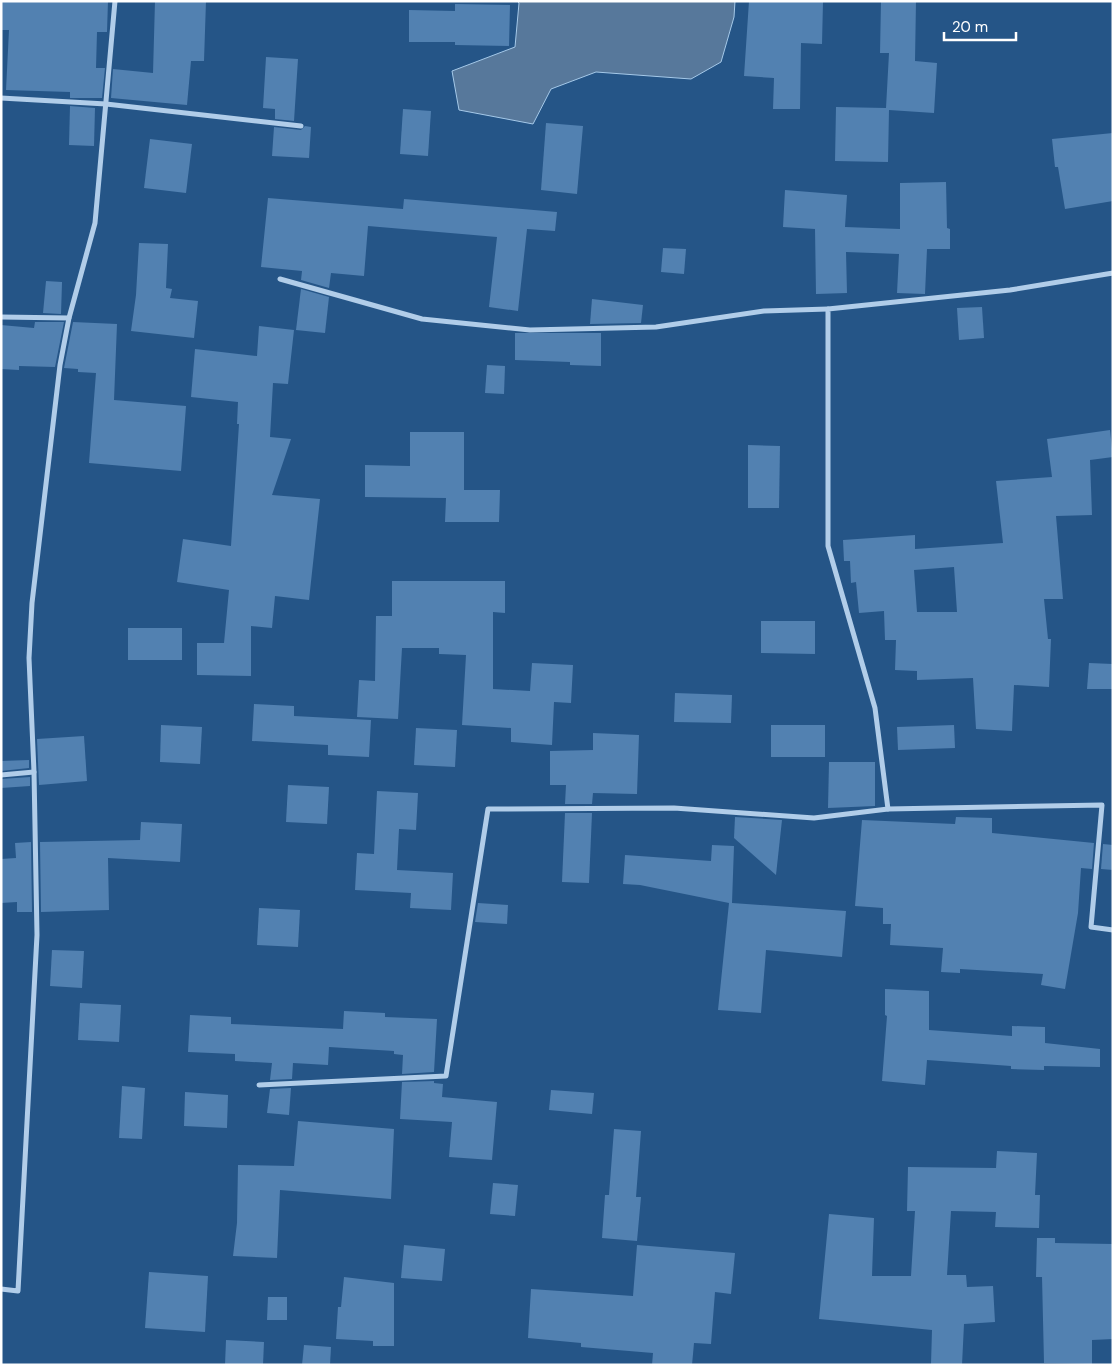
<svg xmlns="http://www.w3.org/2000/svg" width="1114" height="1366" font-family="'DM Sans',sans-serif">
<style>
.water{fill:#57789b;stroke:#a5c9e9}
.building{fill:#5281b1;fill-rule:evenodd}
.lines{fill:none;stroke-linecap:round;stroke-linejoin:round}
.minor{stroke:#b1cde9;stroke-width:5}
</style>
<rect width="100%" height="100%" fill="#255587"/>
<path class="water" d="M 517,1 L 735,1 L 734,17 L 721,62 L 691,79 L 596,72 L 551,89 L 533,124 L 459,110 L 452,71 L 515,47 L 519,3 Z"/>
<g class="building">
<path d="M 1,1 L 108,1 L 107,32 L 97,32 L 96,68 L 105,68 L 102,98 L 70,98 L 70,92 L 6,90 L 9,30 L 1,30 Z"/>
<path d="M 155,1 L 206,1 L 204,61 L 191,61 L 187,105 L 111,98 L 113,69 L 153,73 Z"/>
<path d="M 749,1 L 823,2 L 822,44 L 801,43 L 800,109 L 773,109 L 774,78 L 744,76 Z"/>
<path d="M 881,1 L 916,1 L 915,61 L 937,63 L 934,113 L 889,110 L 888,162 L 835,161 L 836,107 L 886,108 L 889,53 L 880,53 Z"/>
<path d="M 455,4 L 510,5 L 509,46 L 455,45 L 455,42 L 409,42 L 409,10 L 455,11 Z"/>
<path d="M 266,57 L 298,59 L 294,121 L 275,119 L 275,109 L 263,108 Z"/>
<path d="M 70,106 L 95,108 L 94,146 L 69,145 Z"/>
<path d="M 403,109 L 431,111 L 428,156 L 400,154 Z"/>
<path d="M 546,123 L 583,126 L 577,194 L 541,190 Z"/>
<path d="M 305,126 L 311,127 L 309,158 L 272,156 L 274,127 L 301,130 Z"/>
<path d="M 1113,133 L 1113,201 L 1065,209 L 1058,167 L 1055,167 L 1052,139 Z"/>
<path d="M 150,139 L 192,144 L 186,193 L 144,188 Z"/>
<path d="M 946,182 L 947,228 L 950,229 L 950,249 L 927,249 L 925,294 L 897,293 L 899,254 L 846,252 L 847,293 L 816,294 L 815,229 L 783,227 L 785,190 L 847,195 L 845,227 L 900,229 L 900,183 Z"/>
<path d="M 268,198 L 403,209 L 404,199 L 557,212 L 555,231 L 527,229 L 518,311 L 489,307 L 497,237 L 368,226 L 364,276 L 331,273 L 329,288 L 301,280 L 302,271 L 261,267 Z"/>
<path d="M 139,243 L 168,244 L 166,288 L 172,289 L 170,298 L 198,301 L 194,338 L 131,331 L 136,295 Z"/>
<path d="M 663,248 L 686,249 L 684,274 L 661,272 Z"/>
<path d="M 46,281 L 62,282 L 61,314 L 43,313 Z"/>
<path d="M 301,289 L 329,297 L 325,333 L 296,330 Z"/>
<path d="M 592,299 L 643,305 L 641,323 L 590,324 Z"/>
<path d="M 982,307 L 984,338 L 959,340 L 957,308 Z"/>
<path d="M 35,322 L 64,322 L 55,367 L 19,366 L 19,370 L 1,369 L 1,325 L 34,328 Z"/>
<path d="M 73,322 L 117,324 L 114,400 L 186,406 L 181,471 L 89,463 L 96,373 L 78,372 L 78,369 L 64,368 Z"/>
<path d="M 259,326 L 294,330 L 288,384 L 273,383 L 270,437 L 291,439 L 272,495 L 320,499 L 309,600 L 275,596 L 272,628 L 251,626 L 251,676 L 197,675 L 197,643 L 224,643 L 229,590 L 177,582 L 183,539 L 231,546 L 239,424 L 237,424 L 238,402 L 191,397 L 195,349 L 257,356 Z"/>
<path d="M 515,333 L 601,333 L 601,366 L 570,365 L 570,362 L 515,360 Z"/>
<path d="M 487,365 L 505,366 L 504,394 L 485,393 Z"/>
<path d="M 1110,430 L 1113,457 L 1090,460 L 1092,515 L 1056,516 L 1063,599 L 1044,599 L 1048,639 L 1051,639 L 1049,687 L 1014,685 L 1012,731 L 976,729 L 973,678 L 917,680 L 917,671 L 895,670 L 896,640 L 885,640 L 884,611 L 859,613 L 856,582 L 851,583 L 850,561 L 844,561 L 843,540 L 915,535 L 915,549 L 1003,543 L 996,481 L 1052,477 L 1047,439 ZM 954,567 L 957,612 L 917,612 L 914,570 Z"/>
<path d="M 410,432 L 464,432 L 464,490 L 500,490 L 499,522 L 445,522 L 446,498 L 365,497 L 365,465 L 410,466 Z"/>
<path d="M 748,445 L 780,446 L 779,508 L 748,508 Z"/>
<path d="M 392,581 L 505,581 L 505,613 L 493,612 L 493,689 L 530,691 L 532,663 L 573,665 L 571,703 L 554,702 L 552,745 L 511,742 L 511,728 L 462,725 L 466,655 L 439,654 L 439,648 L 402,648 L 398,719 L 357,717 L 359,680 L 375,681 L 376,616 L 392,616 Z"/>
<path d="M 761,621 L 815,621 L 815,654 L 761,653 Z"/>
<rect x="128" y="628" width="54" height="32"/>
<path d="M 1089,663 L 1113,664 L 1113,689 L 1087,689 Z"/>
<path d="M 675,693 L 732,695 L 731,723 L 674,722 Z"/>
<path d="M 254,704 L 294,706 L 294,716 L 371,720 L 369,757 L 328,755 L 328,745 L 252,741 Z"/>
<path d="M 161,725 L 202,727 L 200,764 L 160,762 Z"/>
<rect x="771" y="725" width="54" height="32"/>
<path d="M 954,725 L 955,748 L 898,750 L 897,727 Z"/>
<path d="M 416,728 L 457,730 L 455,767 L 414,765 Z"/>
<path d="M 593,733 L 639,735 L 637,794 L 593,793 L 592,804 L 565,804 L 566,785 L 550,785 L 550,751 L 593,750 Z"/>
<path d="M 84,736 L 87,781 L 39,785 L 37,739 Z"/>
<path d="M 29,760 L 29,768 L 1,771 L 1,761 Z"/>
<path d="M 829,762 L 875,762 L 875,806 L 828,808 Z"/>
<path d="M 30,777 L 30,786 L 1,788 L 1,779 Z"/>
<path d="M 288,785 L 329,787 L 327,824 L 286,822 Z"/>
<path d="M 377,791 L 418,793 L 416,830 L 399,829 L 397,870 L 453,873 L 451,910 L 410,908 L 411,893 L 355,890 L 357,853 L 374,854 Z"/>
<path d="M 565,813 L 592,813 L 589,883 L 562,882 Z"/>
<path d="M 735,817 L 782,820 L 776,875 L 734,838 Z"/>
<path d="M 956,817 L 992,818 L 992,833 L 1094,843 L 1092,869 L 1081,868 L 1078,913 L 1065,989 L 1041,985 L 1043,974 L 960,969 L 960,973 L 941,972 L 943,948 L 890,945 L 891,924 L 883,924 L 883,908 L 855,906 L 862,820 L 955,824 Z"/>
<path d="M 141,822 L 182,824 L 180,862 L 108,858 L 109,910 L 41,912 L 40,842 L 140,840 Z"/>
<path d="M 31,842 L 32,912 L 17,912 L 17,902 L 1,903 L 1,859 L 16,858 L 15,843 Z"/>
<path d="M 1103,844 L 1113,845 L 1113,870 L 1101,869 Z"/>
<path d="M 712,845 L 734,846 L 732,903 L 846,911 L 842,957 L 766,950 L 761,1013 L 718,1010 L 729,903 L 640,885 L 623,884 L 625,855 L 711,861 Z"/>
<path d="M 478,903 L 508,905 L 507,924 L 475,922 Z"/>
<path d="M 259,908 L 300,910 L 298,947 L 257,945 Z"/>
<path d="M 52,950 L 84,951 L 82,988 L 50,986 Z"/>
<path d="M 885,989 L 929,991 L 929,1030 L 1012,1036 L 1012,1026 L 1045,1027 L 1045,1043 L 1100,1049 L 1100,1067 L 1044,1066 L 1044,1070 L 1011,1069 L 1011,1066 L 927,1060 L 925,1085 L 882,1081 L 887,1016 L 885,1015 Z"/>
<path d="M 80,1003 L 121,1005 L 119,1042 L 78,1040 Z"/>
<path d="M 344,1011 L 385,1013 L 385,1017 L 437,1019 L 434,1072 L 402,1074 L 403,1055 L 394,1054 L 394,1051 L 329,1047 L 328,1065 L 293,1063 L 292,1079 L 270,1080 L 272,1063 L 235,1061 L 235,1054 L 188,1052 L 190,1015 L 231,1017 L 231,1024 L 343,1029 Z"/>
<path d="M 434,1081 L 434,1083 L 443,1084 L 442,1097 L 497,1102 L 492,1160 L 449,1157 L 452,1122 L 400,1119 L 402,1082 Z"/>
<path d="M 122,1086 L 145,1088 L 142,1139 L 119,1138 Z"/>
<path d="M 291,1088 L 289,1115 L 267,1113 L 270,1089 Z"/>
<path d="M 551,1090 L 594,1093 L 592,1114 L 549,1110 Z"/>
<path d="M 185,1092 L 228,1095 L 227,1128 L 184,1126 Z"/>
<path d="M 298,1121 L 394,1129 L 391,1199 L 280,1190 L 277,1258 L 233,1256 L 237,1223 L 238,1165 L 294,1166 Z"/>
<path d="M 614,1129 L 641,1131 L 636,1197 L 641,1197 L 637,1241 L 602,1238 L 605,1195 L 609,1195 Z"/>
<path d="M 997,1151 L 1037,1153 L 1035,1195 L 1040,1195 L 1039,1228 L 995,1227 L 996,1212 L 951,1211 L 947,1275 L 966,1275 L 967,1287 L 993,1286 L 995,1322 L 964,1324 L 962,1365 L 931,1364 L 932,1330 L 819,1319 L 829,1214 L 874,1218 L 872,1276 L 911,1276 L 915,1211 L 907,1211 L 908,1167 L 996,1168 Z"/>
<path d="M 493,1183 L 518,1185 L 515,1216 L 490,1214 Z"/>
<path d="M 1037,1238 L 1055,1238 L 1055,1243 L 1113,1244 L 1113,1339 L 1092,1340 L 1092,1364 L 1044,1363 L 1042,1277 L 1036,1277 Z"/>
<path d="M 404,1245 L 445,1249 L 442,1281 L 401,1278 Z"/>
<path d="M 637,1245 L 735,1253 L 731,1294 L 715,1292 L 711,1344 L 694,1343 L 692,1365 L 652,1365 L 653,1353 L 581,1347 L 581,1343 L 528,1338 L 531,1289 L 633,1296 Z"/>
<path d="M 149,1272 L 208,1276 L 205,1332 L 145,1328 Z"/>
<path d="M 344,1277 L 394,1283 L 394,1346 L 373,1346 L 373,1341 L 336,1339 L 338,1307 L 341,1307 Z"/>
<path d="M 268,1297 L 287,1297 L 287,1320 L 267,1320 Z"/>
<path d="M 226,1340 L 264,1342 L 263,1365 L 225,1365 Z"/>
<path d="M 304,1345 L 331,1347 L 330,1365 L 302,1365 Z"/>
</g>
<g class="lines">
<g class="minor">
<path d="M 1,98 L 106,104 L 301,126"/>
<path d="M 280,279 L 422,319 L 530,330 L 656,327 L 764,311 L 828,309"/>
<path d="M 1,317 L 69,318"/>
<path d="M 1,775 L 34,772"/>
<path d="M 888,809 L 875,708 L 828,546 L 828,309 L 1010,290 L 1113,273"/>
<path d="M 259,1085 L 446,1076 L 488,809 L 674,808 L 814,818 L 888,809 L 1102,805 L 1091,927 L 1113,930"/>
<path d="M 1,1289 L 18,1291 L 37,935 L 34,772 L 29,658 L 32,603 L 60,365 L 69,318 L 95,223 L 115,1"/>
</g>
</g>
<rect width="1114" height="1366" fill="none" stroke="#ffffff" stroke-width="5"/>
<path d="M944 32v8h72v-8" fill="none" stroke="#ffffff" stroke-width="2.5"/>
<text x="952" y="32" font-size="15" fill="#ffffff" stroke="#255587" stroke-width="4" paint-order="stroke">20 m</text>
</svg>
